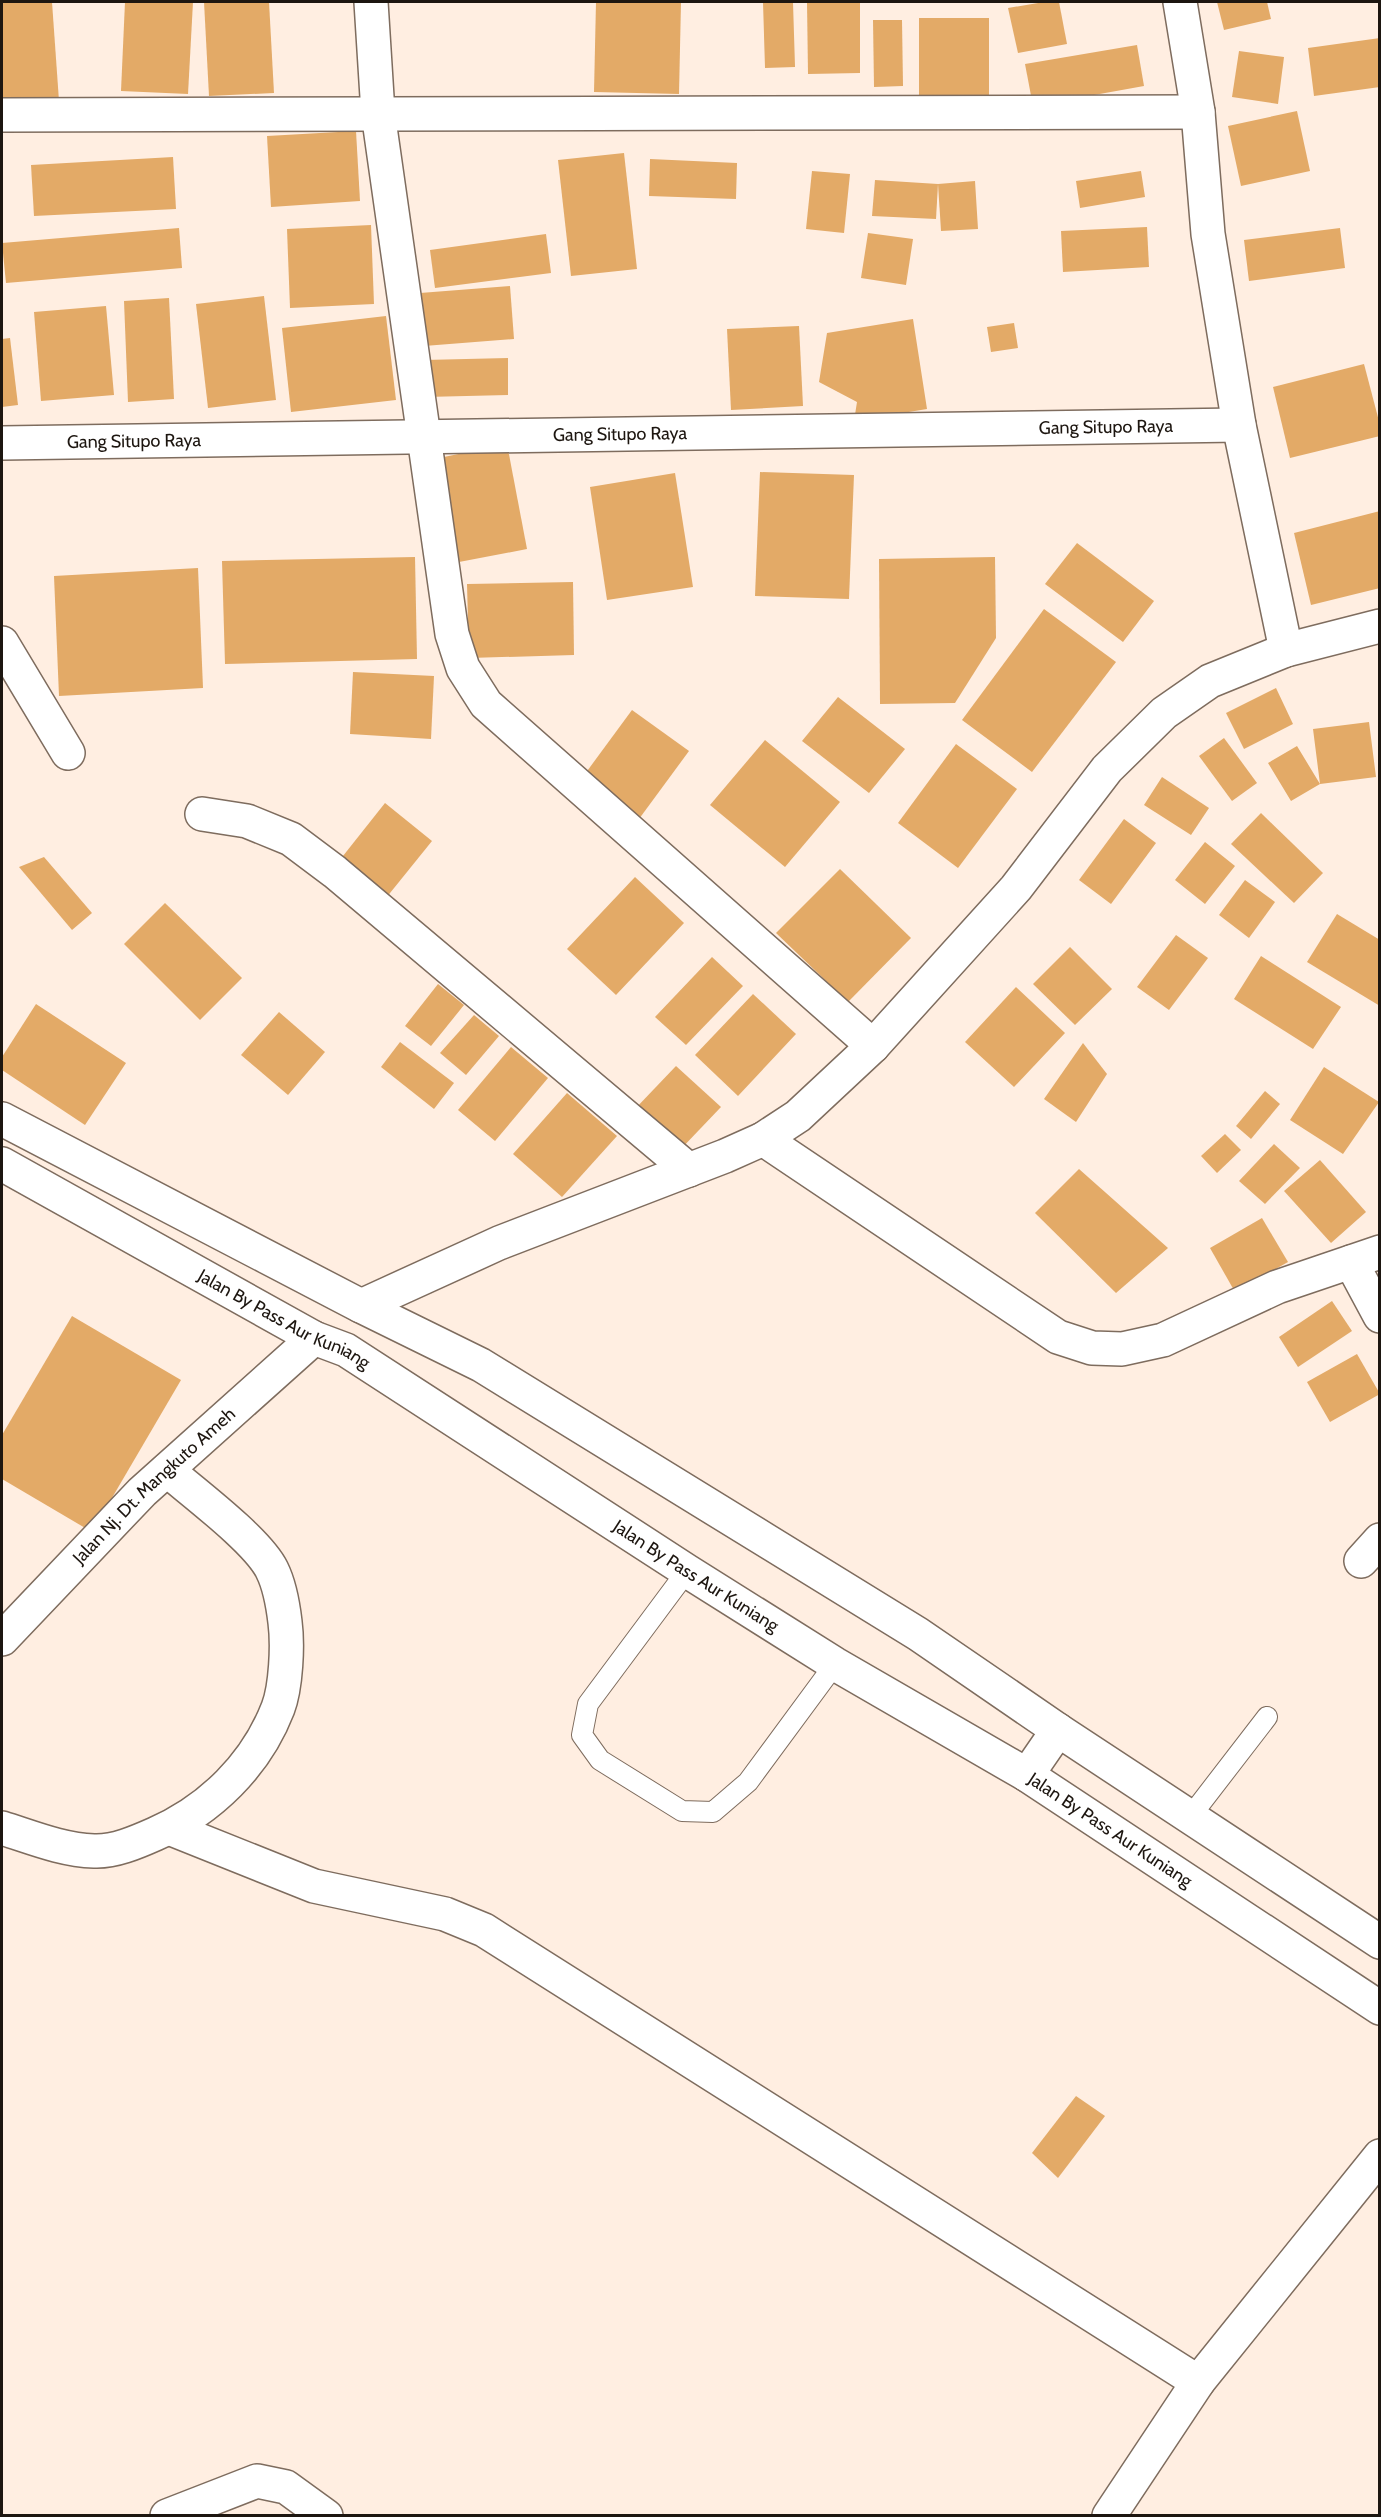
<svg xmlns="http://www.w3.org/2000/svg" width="1381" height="2517" font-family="Cabin,sans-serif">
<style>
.building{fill:#e3aa67}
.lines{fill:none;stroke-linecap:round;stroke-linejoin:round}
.service-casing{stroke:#7e6c5e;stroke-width:22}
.minor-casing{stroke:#7e6c5e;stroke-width:36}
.tertiary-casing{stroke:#7e6c5e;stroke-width:36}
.trunk-casing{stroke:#7e6c5e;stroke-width:36}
.service{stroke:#fff;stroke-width:20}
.minor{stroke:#fff;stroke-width:33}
.tertiary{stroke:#fff;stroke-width:33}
.trunk{stroke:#fff;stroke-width:33}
.labels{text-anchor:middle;stroke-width:6;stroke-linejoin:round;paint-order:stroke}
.street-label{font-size:18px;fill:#1d1610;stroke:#fff}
</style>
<rect width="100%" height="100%" fill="#ffeee1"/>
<g class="building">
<path d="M 2,2 L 52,2 L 59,101 L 2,105 Z"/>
<path d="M 125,2 L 193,2 L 188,94 L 121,91 Z"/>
<path d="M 204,2 L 269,2 L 274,93 L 209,96 Z"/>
<path d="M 596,2 L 681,2 L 679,94 L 594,92 Z"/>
<path d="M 763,2 L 793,2 L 795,67 L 765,68 Z"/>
<path d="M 807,2 L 860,2 L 860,73 L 808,74 Z"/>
<path d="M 1044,2 L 1059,2 L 1067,44 L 1018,53 L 1008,8 Z"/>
<path d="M 1217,2 L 1267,2 L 1271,19 L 1224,30 Z"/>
<path d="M 919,18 L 989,18 L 989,104 L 919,103 Z"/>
<path d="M 873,20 L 902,20 L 903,86 L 874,87 Z"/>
<path d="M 1380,38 L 1380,87 L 1314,96 L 1308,48 Z"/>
<path d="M 1137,45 L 1144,86 L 1033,106 L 1025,64 Z"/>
<path d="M 1239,51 L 1284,57 L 1278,104 L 1232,97 Z"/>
<path d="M 1297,111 L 1310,171 L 1241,186 L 1228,126 Z"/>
<path d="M 356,131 L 360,201 L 271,207 L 267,136 Z"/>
<path d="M 624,153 L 637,269 L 571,276 L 558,160 Z"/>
<path d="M 173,157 L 176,209 L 34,216 L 31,165 Z"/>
<path d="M 650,159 L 737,163 L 736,199 L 649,196 Z"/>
<path d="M 812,171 L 850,174 L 844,233 L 806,229 Z"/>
<path d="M 1141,171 L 1145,197 L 1080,208 L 1076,181 Z"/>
<path d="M 875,180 L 938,184 L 936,219 L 872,216 Z"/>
<path d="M 975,181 L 978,229 L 941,231 L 938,184 Z"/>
<path d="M 371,225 L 374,304 L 290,308 L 287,229 Z"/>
<path d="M 1147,227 L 1149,267 L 1063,272 L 1061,231 Z"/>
<path d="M 179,228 L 182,268 L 6,283 L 2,243 Z"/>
<path d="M 1340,228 L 1345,268 L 1249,281 L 1244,240 Z"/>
<path d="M 868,233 L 913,239 L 906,285 L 861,278 Z"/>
<path d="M 546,234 L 551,273 L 435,288 L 430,250 Z"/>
<path d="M 510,286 L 514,339 L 424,346 L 420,293 Z"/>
<path d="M 264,296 L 276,400 L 208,408 L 196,304 Z"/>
<path d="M 169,298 L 174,399 L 128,402 L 124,301 Z"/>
<path d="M 106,306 L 114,395 L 41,401 L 34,312 Z"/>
<path d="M 386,316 L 396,400 L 291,412 L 282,328 Z"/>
<path d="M 913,319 L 927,409 L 854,421 L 857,402 L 819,382 L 827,333 Z"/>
<path d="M 1014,323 L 1018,348 L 991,352 L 987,327 Z"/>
<path d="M 799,326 L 803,406 L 731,410 L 727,329 Z"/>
<path d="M 10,338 L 18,405 L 2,407 L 2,339 Z"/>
<path d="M 508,358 L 508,395 L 425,397 L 424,360 Z"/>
<path d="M 1364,364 L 1380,425 L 1380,436 L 1290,458 L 1273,387 Z"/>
<path d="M 507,444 L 527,549 L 459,562 L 439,458 Z"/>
<path d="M 760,472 L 854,475 L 849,599 L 755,596 Z"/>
<path d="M 675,473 L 693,587 L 607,600 L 590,487 Z"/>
<path d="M 1380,511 L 1380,588 L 1311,605 L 1294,533 Z"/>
<path d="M 1077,543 L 1154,601 L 1123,642 L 1045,584 Z"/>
<path d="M 415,557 L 417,659 L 225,664 L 222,561 Z"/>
<path d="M 995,557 L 996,638 L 955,703 L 880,704 L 879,559 Z"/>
<path d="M 198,568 L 203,688 L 59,696 L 54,576 Z"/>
<path d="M 573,582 L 574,655 L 469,658 L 467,584 Z"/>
<path d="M 1044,609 L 1116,662 L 1032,772 L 962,720 Z"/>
<path d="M 353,672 L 434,676 L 431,739 L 350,734 Z"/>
<path d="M 1276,688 L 1293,724 L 1244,749 L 1226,713 Z"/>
<path d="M 838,697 L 905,749 L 869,793 L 802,741 Z"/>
<path d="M 632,710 L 689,751 L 639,819 L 582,778 Z"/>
<path d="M 1369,722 L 1376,777 L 1320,784 L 1291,801 L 1268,763 L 1297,746 L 1320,784 L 1313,729 Z"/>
<path d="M 1224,738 L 1257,783 L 1232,801 L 1199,756 Z"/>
<path d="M 765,740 L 840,802 L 785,867 L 710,805 Z"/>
<path d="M 956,744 L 1017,789 L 958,868 L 898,823 Z"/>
<path d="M 1162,777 L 1209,808 L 1191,835 L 1144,805 Z"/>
<path d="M 385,803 L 432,841 L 386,898 L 339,861 Z"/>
<path d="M 1261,813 L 1323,873 L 1294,903 L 1231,844 Z"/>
<path d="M 1124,819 L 1156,843 L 1111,904 L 1079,880 Z"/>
<path d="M 1205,842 L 1235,866 L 1205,904 L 1175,880 Z"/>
<path d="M 44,857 L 92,913 L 72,930 L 19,867 Z"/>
<path d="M 840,869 L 911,938 L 848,1002 L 776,933 Z"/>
<path d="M 635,877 L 684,923 L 616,995 L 567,949 Z"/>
<path d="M 1245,880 L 1275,902 L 1249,938 L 1219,915 Z"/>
<path d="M 165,903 L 242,978 L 200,1020 L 124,944 Z"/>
<path d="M 1337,914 L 1380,940 L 1380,1006 L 1307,962 Z"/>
<path d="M 1176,935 L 1208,958 L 1169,1010 L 1137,987 Z"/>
<path d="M 1070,947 L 1112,989 L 1075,1025 L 1033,984 Z"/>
<path d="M 1261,956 L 1341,1007 L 1313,1049 L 1234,999 Z"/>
<path d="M 712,957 L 743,986 L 686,1045 L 655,1017 Z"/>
<path d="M 438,984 L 464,1005 L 431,1046 L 405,1026 Z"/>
<path d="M 1016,987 L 1065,1033 L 1014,1087 L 965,1042 Z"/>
<path d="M 753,994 L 796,1034 L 738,1096 L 695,1055 Z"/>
<path d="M 36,1004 L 126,1063 L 85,1125 L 2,1070 L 2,1057 Z"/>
<path d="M 279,1012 L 325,1052 L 288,1095 L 241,1055 Z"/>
<path d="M 474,1015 L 499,1036 L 466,1075 L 440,1053 Z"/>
<path d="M 400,1042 L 454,1083 L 434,1109 L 381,1067 Z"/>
<path d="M 1083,1043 L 1107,1074 L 1076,1122 L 1044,1099 Z"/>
<path d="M 511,1047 L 548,1078 L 495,1141 L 458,1110 Z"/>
<path d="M 676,1066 L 721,1107 L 679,1151 L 634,1110 Z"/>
<path d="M 1324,1067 L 1379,1102 L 1343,1154 L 1290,1120 Z"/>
<path d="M 1265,1091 L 1280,1104 L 1251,1139 L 1236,1126 Z"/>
<path d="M 567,1093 L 617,1136 L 562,1197 L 513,1154 Z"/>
<path d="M 1225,1134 L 1241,1150 L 1217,1173 L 1201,1156 Z"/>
<path d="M 1274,1144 L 1300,1168 L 1265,1204 L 1239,1181 Z"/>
<path d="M 1320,1160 L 1366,1212 L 1331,1243 L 1284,1191 Z"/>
<path d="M 1079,1169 L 1168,1248 L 1116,1293 L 1035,1213 Z"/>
<path d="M 1262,1218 L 1288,1262 L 1235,1292 L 1210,1248 Z"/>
<path d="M 1332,1301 L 1352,1331 L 1298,1367 L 1279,1337 Z"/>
<path d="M 72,1316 L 181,1380 L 92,1532 L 2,1479 L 2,1435 Z"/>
<path d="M 1357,1354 L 1380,1394 L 1330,1422 L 1307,1382 Z"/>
<path d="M 1076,2096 L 1105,2116 L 1058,2178 L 1032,2153 Z"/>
</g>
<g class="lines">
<defs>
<g id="service">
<path d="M 687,1571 L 588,1704 L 582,1735 L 600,1760 L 682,1811 L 713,1812 L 748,1782 L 835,1664"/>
<path d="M 1190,1817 L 1267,1717"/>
</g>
<g id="minor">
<path d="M 371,2 L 378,113 L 452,634 L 463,668 L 486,704 L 873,1046"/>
<path d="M 1180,2 L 1198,112 L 1208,234 L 1239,425 L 1286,650"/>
<path d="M 2,115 L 1198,112"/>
<path id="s1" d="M 2,443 L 1239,425"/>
<path d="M 2,643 L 68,753"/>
<path d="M 202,814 L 247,821 L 291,839 L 335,872 L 689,1170"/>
<path d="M 763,1139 L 1058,1337 L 1092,1348 L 1122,1349 L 1163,1340 L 1277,1287 L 1380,1252"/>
<path d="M 1351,1262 L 1380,1316"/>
<path d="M 1361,1561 L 1380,1540"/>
<path d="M 2,1828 C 31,1837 62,1850 94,1851 C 114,1852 137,1842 155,1834 C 210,1810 256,1765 278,1708 C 286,1687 288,1645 285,1622 C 283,1605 280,1586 272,1570 C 258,1541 194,1493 167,1470"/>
<path d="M 169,1828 L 314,1886 L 445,1914 L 484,1930 L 1198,2382"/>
<path d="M 167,2516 L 257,2481 L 286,2487 L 326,2516"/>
<path d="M 1109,2516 L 1198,2382 L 1380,2156"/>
</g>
<g id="tertiary">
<path d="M 361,1306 L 499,1243 L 725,1156 L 763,1139 L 798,1116 L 873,1046 L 1016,888 L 1107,769 L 1164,713 L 1210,681 L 1286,650 L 1380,626"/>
<path id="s2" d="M 2,1639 L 142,1492 L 314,1338"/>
</g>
<g id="trunk">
<path d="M 2,1119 L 361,1306 L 481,1365 L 918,1634 L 1058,1730 L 1380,1942"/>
<path id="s3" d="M 2,1164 L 314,1338 L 346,1350 L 687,1571 L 835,1664 L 1027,1775 L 1380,2008"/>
<path d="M 1027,1775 L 1058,1730"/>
</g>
</defs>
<use href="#service" class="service-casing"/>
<use href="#minor" class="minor-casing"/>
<use href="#tertiary" class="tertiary-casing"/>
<use href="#trunk" class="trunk-casing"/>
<use href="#service" class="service"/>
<use href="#minor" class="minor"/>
<use href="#tertiary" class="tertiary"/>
<use href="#trunk" class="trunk"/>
</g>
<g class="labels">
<g class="street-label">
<text dy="6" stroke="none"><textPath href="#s1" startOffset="1104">Gang Situpo Raya</textPath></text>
<text dy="6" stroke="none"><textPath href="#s1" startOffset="618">Gang Situpo Raya</textPath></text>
<text dy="6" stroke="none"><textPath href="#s1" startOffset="132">Gang Situpo Raya</textPath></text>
<text dy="6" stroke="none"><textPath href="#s3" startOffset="322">Jalan By Pass Aur Kuniang</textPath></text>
<text dy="6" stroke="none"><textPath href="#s2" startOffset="216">Jalan Nj. Dt. Mangkuto Ameh</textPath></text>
<text dy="6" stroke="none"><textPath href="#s3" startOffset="808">Jalan By Pass Aur Kuniang</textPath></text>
<text dy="6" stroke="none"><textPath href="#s3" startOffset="1294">Jalan By Pass Aur Kuniang</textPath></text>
</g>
</g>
<rect width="1381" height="2517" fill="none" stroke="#1d1610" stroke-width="6"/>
</svg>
